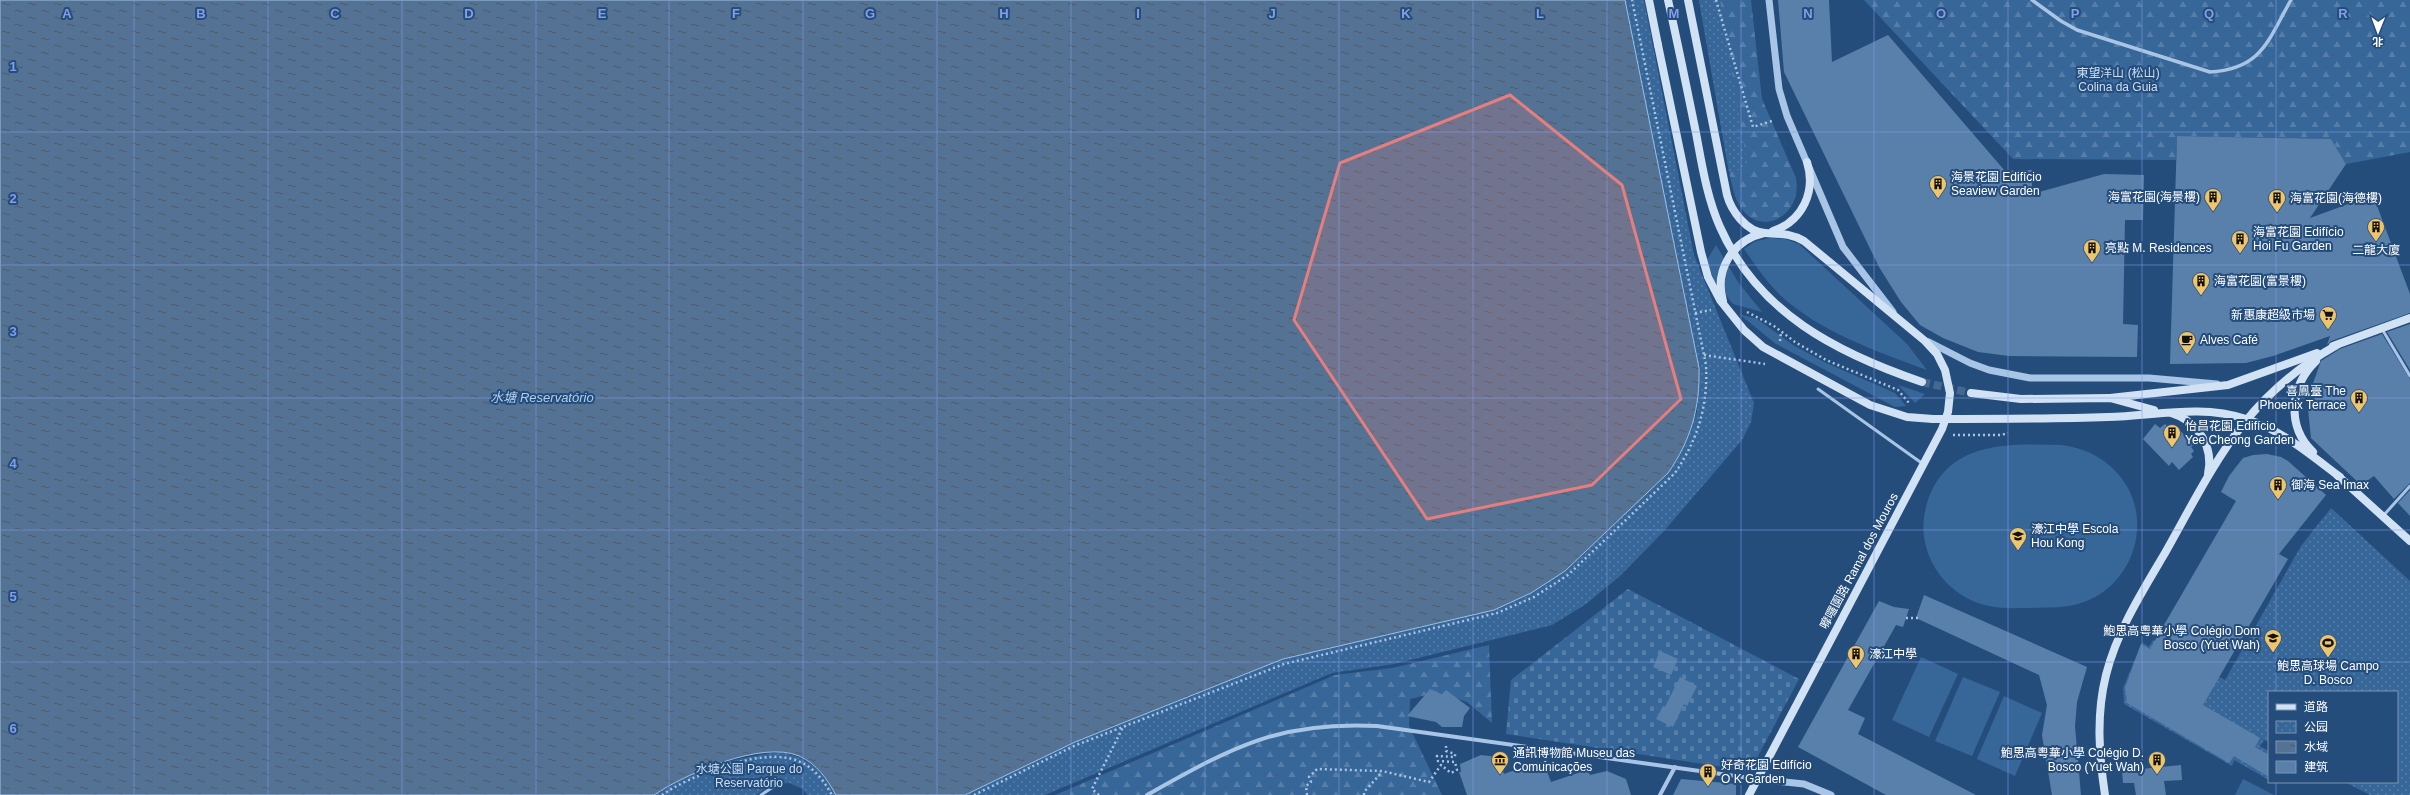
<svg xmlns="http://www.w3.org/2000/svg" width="2410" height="795" font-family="Arial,'Noto Sans SC',sans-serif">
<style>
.grass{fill:#376799}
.forest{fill:url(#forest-firs)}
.cemetery{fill:url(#cemetery-stones)}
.park{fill:url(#park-dots)}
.water{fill:url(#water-ripples);stroke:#9cc1e6}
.building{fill:#5980ab}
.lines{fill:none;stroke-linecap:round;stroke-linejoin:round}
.secondary-tunnel{stroke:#456890;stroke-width:8;stroke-dasharray:8 4;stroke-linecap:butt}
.path{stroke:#a8c5e5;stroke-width:2.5;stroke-dasharray:2 3;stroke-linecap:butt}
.service{stroke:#a8c5e5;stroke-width:3}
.pedestrian{stroke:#a8c5e5;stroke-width:3.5}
.minor{stroke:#a8c5e5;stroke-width:4}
.tertiary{stroke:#a8c5e5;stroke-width:7}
.secondary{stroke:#d1e2f5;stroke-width:8}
.secondary-bridge{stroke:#d1e2f5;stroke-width:8}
.marked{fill:#e67e7e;fill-opacity:0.2;stroke:#e67e7e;stroke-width:3;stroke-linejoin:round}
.grid{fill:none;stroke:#839eea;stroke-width:1;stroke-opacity:0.55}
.labels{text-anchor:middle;stroke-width:4;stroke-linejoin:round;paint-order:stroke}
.park-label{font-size:12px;fill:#cbdff4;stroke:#244d7c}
.poi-label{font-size:12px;fill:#fff;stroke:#244d7c;text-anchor:start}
.street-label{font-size:12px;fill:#fff;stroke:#244d7c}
.water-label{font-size:13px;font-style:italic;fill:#b3cfed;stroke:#244d7c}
.grid-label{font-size:13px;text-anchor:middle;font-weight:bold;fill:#839eea;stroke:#244d7c;stroke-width:4;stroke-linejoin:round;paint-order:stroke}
</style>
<defs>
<pattern id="forest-firs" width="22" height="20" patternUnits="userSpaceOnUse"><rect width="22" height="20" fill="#376799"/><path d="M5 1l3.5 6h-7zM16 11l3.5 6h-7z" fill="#557ea8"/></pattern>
<pattern id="cemetery-stones" width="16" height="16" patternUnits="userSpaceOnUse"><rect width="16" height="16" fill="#376799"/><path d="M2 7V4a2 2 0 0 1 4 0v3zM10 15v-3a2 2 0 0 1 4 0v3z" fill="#557ea8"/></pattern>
<pattern id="park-dots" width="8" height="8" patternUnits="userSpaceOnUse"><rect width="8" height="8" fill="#376799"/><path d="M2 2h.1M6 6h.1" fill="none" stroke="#557ea8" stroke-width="1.8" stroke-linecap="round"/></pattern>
<pattern id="water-ripples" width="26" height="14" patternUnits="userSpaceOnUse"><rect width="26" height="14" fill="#547294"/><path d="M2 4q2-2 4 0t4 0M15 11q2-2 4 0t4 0" fill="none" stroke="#4f5b69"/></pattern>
</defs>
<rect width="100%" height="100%" fill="#244d7c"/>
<g class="grass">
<path d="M 1771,238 L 1785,239 L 1799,244 L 1907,344 L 1927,370 C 1876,351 1820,332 1780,295 C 1766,281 1755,265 1744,249 L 1756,241 Z"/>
<path d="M 1716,245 L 1738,282 L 1762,312 L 1733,304 L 1714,280 L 1707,260 Z"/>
<path d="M 1739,314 L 1757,319 L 1793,345 L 1824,362 L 1895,393 L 1906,406 L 1895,407 L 1776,344 Z"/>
<path d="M 1898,385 L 1925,394 L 1915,403 Z"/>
<path d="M 2061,445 C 2089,448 2114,463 2128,488 C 2151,531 2129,586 2084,602 C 2066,609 2047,607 2029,608 C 2016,608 2002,609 1989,606 C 1955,599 1929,571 1924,537 C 1922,522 1925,506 1931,492 C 1955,440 2013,444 2061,445 Z"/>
<path d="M 1921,657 L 1958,674 L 1929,737 L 1892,720 Z"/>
<path d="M 1963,677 L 2000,692 L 1972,756 L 1935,741 Z"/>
<path d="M 2004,696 L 2042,713 L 2015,776 L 1977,759 Z"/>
<path d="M 2243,779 L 2274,795 L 2235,795 Z"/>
</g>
<g class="forest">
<path d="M 1699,0 L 1751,0 L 1762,99 L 1796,178 C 1803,215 1762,238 1741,208 C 1734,198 1732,184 1729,172 Z"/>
<path d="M 1864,0 L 2410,0 L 2410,152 L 2346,164 L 2331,139 L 2177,136 L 2176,160 L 2013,159 Z"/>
<path d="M 1489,645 L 1492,723 L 1467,702 L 1438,692 L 1410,699 L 1409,726 L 1442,795 L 1055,795 L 1335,675 L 1392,668 Z"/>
</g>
<path class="cemetery" d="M 1628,589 L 1799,679 L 1750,771 L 1506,734 L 1511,680 Z"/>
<g class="park">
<path d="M 1625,0 L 1644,0 L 1694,255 L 1754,403 L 1751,422 L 1742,440 L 1664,531 L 1620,576 L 1586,604 L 1552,625 L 1394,664 L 1332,673 L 1045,795 L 965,795 L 1075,742 L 1283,659 L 1494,610 L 1531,593 L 1565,571 L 1668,473 L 1697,412 L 1699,368 Z"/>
<path d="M 1699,0 L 1720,0 L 1748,168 L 1729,172 Z"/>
<path d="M 2331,508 L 2410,581 L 2410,795 L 2370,795 L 2345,782 L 2397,782 L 2397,692 L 2269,692 L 2269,742 L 2264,740 L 2260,746 L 2269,751 L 2269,780 L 2234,760 L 2232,766 L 2124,704 L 2123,688 L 2142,642 L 2149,647 L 2153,640 L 2155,641 L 2225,680 L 2301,546 Z"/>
<path d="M 780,752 C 810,758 820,769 836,795 L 807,795 L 803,789 L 789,783 L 771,785 L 756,795 L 654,795 C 692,769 734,758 780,752 Z"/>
</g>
<path class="water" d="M 0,0 L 1625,0 L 1699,368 C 1700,408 1691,440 1668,473 L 1565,571 L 1531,593 L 1494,610 L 1283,659 L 1075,742 L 965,795 L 836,795 C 827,779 817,764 799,756 C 762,740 685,774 654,795 L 0,795 Z"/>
<g class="building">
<path d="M 1778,0 L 1829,0 L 1832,62 L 1888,35 L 2005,171 L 2032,170 L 2032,194 L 2104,174 L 2144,175 L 2143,220 L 2125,220 L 2123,324 L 2138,325 L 2137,357 L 2009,356 L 1978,352 L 1943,338 L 1920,325 L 1901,302 L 1879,267 L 1784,72 Z"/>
<path d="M 2177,136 L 2331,139 L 2346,164 L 2310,218 L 2373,195 L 2410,294 L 2410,313 L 2331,341 L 2327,345 L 2330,336 L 2273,356 L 2246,363 L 2170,364 Z"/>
<path d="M 2410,324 L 2410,370 L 2387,332 Z"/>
<path d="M 2382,334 L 2410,379 L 2410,483 L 2394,499 L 2374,476 L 2361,485 L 2311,438 L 2307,400 L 2321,361 L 2340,349 Z"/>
<path d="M 2155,424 L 2160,428 L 2165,424 L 2170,429 L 2174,425 L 2194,444 L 2191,447 L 2194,451 L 2191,454 L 2193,457 L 2179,470 L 2172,462 L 2169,466 L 2143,439 Z"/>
<path d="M 2267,454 L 2281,457 L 2288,461 L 2326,495 L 2279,554 L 2288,559 L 2203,705 L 2260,738 L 2255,747 L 2269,755 L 2269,777 L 2234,756 L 2229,763 L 2127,703 L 2125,688 L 2141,644 L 2150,649 L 2236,501 L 2221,492 L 2229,476 L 2243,458 L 2253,455 Z"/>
<path d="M 2410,490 L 2410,516 L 2398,503 Z"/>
<path d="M 1924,595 L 2087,667 L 2077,702 L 2075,726 L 2081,795 L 2052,795 L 2042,735 L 2047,705 L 2039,675 L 1916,618 Z"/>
<path d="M 1879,601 L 1894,607 L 1909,609 L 1903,627 L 1896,625 L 1848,710 L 1865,718 L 1858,734 L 1976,795 L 1886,795 L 1798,747 Z"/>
<path d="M 1660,651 L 1678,659 L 1671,675 L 1653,667 Z"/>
<path d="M 1680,677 L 1697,686 L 1687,706 L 1684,704 L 1673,727 L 1656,719 L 1663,706 L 1665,707 Z"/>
<path d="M 1430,689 L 1442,694 L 1446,690 L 1470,708 L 1464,716 L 1462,727 L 1442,727 L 1436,722 L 1407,716 Z"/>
<path d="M 1481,755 L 1498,757 L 1504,774 L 1537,762 L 1542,762 L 1545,766 L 1551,782 L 1587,770 L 1590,775 L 1607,771 L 1626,779 L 1631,795 L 1467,795 L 1459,772 L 1461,772 L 1460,764 Z"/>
<path d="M 2181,765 L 2182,780 L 2164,781 L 2166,795 L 2136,795 L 2134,783 L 2123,783 L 2122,771 Z"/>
<path d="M 1681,779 L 1736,784 L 1736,795 L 1673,795 Z"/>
</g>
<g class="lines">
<path class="secondary-tunnel" d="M 1922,382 L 1971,393"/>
<g class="path">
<path d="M 1716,0 L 1753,127 L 1772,121"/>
<path d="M 1747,312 L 1774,326 L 1795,342 L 1826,360 L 1898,390 L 1909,403"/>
<path d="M 1695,313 L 1711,310"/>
<path d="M 1780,341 L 1781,332"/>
<path d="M 1704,355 L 1765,364"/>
<path d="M 1953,435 L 2001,435 L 2008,433"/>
<path d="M 1906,618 L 1919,618"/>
<path d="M 1545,761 L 1548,774"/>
<path d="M 662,795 C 691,775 764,746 798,761 C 814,767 824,781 832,795"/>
<path d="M 974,795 L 1074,746 L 1284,664 L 1497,613 L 1534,597 L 1568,575 L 1675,473 C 1698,439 1708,406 1706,365 L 1632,0"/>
<path d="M 1099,795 L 1092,789 L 1123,727"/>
<path d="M 1307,795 L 1306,786 L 1311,782 L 1309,777 L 1317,769 L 1382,771 L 1429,782 L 1441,765 L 1451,773 L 1457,770 L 1455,762 L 1438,761 L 1437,756 L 1455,757 L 1455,754 L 1446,751 L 1446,746"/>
<path d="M 1364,795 L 1364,792 L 1382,772"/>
</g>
<g class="service">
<path d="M 2382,329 L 2410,376"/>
<path d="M 1818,389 L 1923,464"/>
<path d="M 2383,516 L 2410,486"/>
<path d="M 761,795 L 773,787"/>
</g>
<path class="pedestrian" d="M 2032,0 L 2061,21 L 2077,30 L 2210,72 C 2262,69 2268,40 2291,0"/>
<g class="minor">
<path d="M 1147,795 C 1231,748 1277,721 1377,726 L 1757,779"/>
<path d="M 1660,795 L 1675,767"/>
</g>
<g class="tertiary">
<path d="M 1769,0 L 1779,89 L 1787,116 L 1843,247 L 1893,312"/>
<path d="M 1929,342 L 1970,363 L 1989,370 L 2030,378 L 2149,378 L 2217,384"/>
<path d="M 1758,779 L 1804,784 L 1831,795"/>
</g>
<g class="secondary">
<path d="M 1649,0 L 1658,45"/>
<path d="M 1668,0 C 1678,44 1687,89 1696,133 C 1702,165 1707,198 1720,227 C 1758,313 1837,353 1922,382"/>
<path d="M 1688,0 L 1727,195 C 1731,210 1746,232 1765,233 C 1780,234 1790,233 1804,241 L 1925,341 L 1937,354 L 1945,370 L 1950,393 L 1948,412 L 1942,429 L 1749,795"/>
<path d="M 1773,231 C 1803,221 1816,191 1807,162"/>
<path d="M 2333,346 L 2410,318"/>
<path d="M 1971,393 L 2021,399 L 2110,398 L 2154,410"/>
<path d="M 2110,398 L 2228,385 L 2317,353"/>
<path d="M 2171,413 C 2198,421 2214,447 2208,474"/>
<path d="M 1933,419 C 1991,419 2050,419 2108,417 C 2155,416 2200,404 2246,419 C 2282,430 2311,455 2340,477"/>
<path d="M 2313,452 C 2286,426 2290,386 2316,361"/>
<path d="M 2337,475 L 2410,541"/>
<path d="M 2105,795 C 2099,755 2096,715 2106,675 C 2117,631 2142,592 2165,553 C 2215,464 2244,397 2337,345"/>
</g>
<g class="secondary-bridge">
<path d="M 1658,45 L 1701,252 L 1708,277 L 1720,300 L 1744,330 L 1763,347 L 1870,405 L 1907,417 L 1933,419"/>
<path d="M 1723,301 C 1714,270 1733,240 1764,233"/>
</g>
</g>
<path class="marked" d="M 1510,95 L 1622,185 L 1681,399 L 1592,485 L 1427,519 L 1294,320 L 1340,163 Z"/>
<path class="grid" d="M 134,0 L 134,795M 268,0 L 268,795M 402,0 L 402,795M 536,0 L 536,795M 669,0 L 669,795M 803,0 L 803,795M 937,0 L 937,795M 1071,0 L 1071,795M 1205,0 L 1205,795M 1339,0 L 1339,795M 1473,0 L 1473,795M 1607,0 L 1607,795M 1741,0 L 1741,795M 1874,0 L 1874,795M 2008,0 L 2008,795M 2142,0 L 2142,795M 2276,0 L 2276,692M 0,132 L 2410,132M 0,265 L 2410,265M 0,398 L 2410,398M 0,530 L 2410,530M 0,662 L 2410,662M 2276,782 L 2276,795"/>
<defs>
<symbol id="building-pin" viewBox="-11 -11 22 30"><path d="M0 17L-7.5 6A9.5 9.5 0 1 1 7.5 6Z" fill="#efc56c" stroke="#244d7c"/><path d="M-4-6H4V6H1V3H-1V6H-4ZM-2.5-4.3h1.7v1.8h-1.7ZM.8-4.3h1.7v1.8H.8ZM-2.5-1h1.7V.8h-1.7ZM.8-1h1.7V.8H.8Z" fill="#111"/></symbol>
<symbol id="supermarket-pin" viewBox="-11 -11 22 30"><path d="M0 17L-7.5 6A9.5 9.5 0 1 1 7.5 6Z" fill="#efc56c" stroke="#244d7c"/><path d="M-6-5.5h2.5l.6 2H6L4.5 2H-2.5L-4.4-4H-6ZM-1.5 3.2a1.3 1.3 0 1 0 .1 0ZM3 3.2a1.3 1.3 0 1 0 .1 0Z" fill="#111"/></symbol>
<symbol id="cafe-pin" viewBox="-11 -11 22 30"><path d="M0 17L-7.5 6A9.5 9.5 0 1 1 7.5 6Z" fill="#efc56c" stroke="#244d7c"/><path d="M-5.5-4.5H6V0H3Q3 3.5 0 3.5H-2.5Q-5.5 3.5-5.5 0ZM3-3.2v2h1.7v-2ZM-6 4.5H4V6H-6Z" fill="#111"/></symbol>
<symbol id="school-pin" viewBox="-11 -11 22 30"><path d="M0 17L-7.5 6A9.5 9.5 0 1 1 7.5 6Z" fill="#efc56c" stroke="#244d7c"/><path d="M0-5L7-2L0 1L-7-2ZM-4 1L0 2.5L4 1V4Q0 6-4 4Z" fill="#111"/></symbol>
<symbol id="stadium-pin" viewBox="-11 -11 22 30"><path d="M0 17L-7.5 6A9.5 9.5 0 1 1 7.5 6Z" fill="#efc56c" stroke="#244d7c"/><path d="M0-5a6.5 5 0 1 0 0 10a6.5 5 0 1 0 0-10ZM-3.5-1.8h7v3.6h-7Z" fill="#111"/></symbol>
<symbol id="museum-pin" viewBox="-11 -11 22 30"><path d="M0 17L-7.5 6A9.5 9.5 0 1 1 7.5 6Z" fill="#efc56c" stroke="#244d7c"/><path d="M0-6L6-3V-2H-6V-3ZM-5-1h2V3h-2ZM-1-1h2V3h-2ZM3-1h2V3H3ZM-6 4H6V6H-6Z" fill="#111"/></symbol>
</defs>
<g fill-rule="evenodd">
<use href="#building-pin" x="1928" y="174" width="20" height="27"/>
<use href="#building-pin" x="2203" y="187" width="20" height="27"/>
<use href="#building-pin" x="2267" y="188" width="20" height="27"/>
<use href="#building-pin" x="2366" y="217" width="20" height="27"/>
<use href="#building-pin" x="2230" y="229" width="20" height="27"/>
<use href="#building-pin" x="2082" y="238" width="20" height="27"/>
<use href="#building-pin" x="2191" y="271" width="20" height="27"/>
<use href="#supermarket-pin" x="2318" y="305" width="20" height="27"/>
<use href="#cafe-pin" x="2177" y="330" width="20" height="27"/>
<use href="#building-pin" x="2349" y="388" width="20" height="27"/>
<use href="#building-pin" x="2162" y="423" width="20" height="27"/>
<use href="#building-pin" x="2268" y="475" width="20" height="27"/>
<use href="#school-pin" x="2008" y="526" width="20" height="27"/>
<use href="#school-pin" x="2263" y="628" width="20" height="27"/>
<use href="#stadium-pin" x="2318" y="633" width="20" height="27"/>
<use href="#building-pin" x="1846" y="644" width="20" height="27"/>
<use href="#museum-pin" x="1490" y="750" width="20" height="27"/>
<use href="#building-pin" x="2147" y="750" width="20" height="27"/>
<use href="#building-pin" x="1698" y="762" width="20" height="27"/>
</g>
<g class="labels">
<g class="park-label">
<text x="2118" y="77">東望洋山 (松山)<tspan x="2118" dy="14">Colina da Guia</tspan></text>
<text x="749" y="773">水塘公園 Parque do<tspan x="749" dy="14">Reservatório</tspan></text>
</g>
<g class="poi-label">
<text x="1951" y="181">海景花園 Edifício<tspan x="1951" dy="14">Seaview Garden</tspan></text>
<text x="2200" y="201" text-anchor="end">海富花園(海景樓)</text>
<text x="2290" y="202">海富花園(海德樓)</text>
<text x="2253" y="236">海富花園 Edifício<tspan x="2253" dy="14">Hoi Fu Garden</tspan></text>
<text x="2105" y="252">亮點 M. Residences</text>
<text x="2376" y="254" text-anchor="middle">二龍大廈</text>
<text x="2214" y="285">海富花園(富景樓)</text>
<text x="2315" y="319" text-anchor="end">新惠康超級市場</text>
<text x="2200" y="344">Alves Café</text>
<text x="2346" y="395" text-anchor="end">喜鳳臺 The<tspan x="2346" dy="14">Phoenix Terrace</tspan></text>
<text x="2185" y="430">怡昌花園 Edifício<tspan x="2185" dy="14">Yee Cheong Garden</tspan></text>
<text x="2291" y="489">御海 Sea Imax</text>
<text x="2031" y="533">濠江中學 Escola<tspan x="2031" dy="14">Hou Kong</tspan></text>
<text x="2260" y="635" text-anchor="end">鮑思高粵華小學 Colégio Dom<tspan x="2260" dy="14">Bosco (Yuet Wah)</tspan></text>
<text x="1869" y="658">濠江中學</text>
<text x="2328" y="670" text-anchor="middle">鮑思高球場 Campo<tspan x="2328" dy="14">D. Bosco</tspan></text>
<text x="1513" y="757">通訊博物館 Museu das<tspan x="1513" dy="14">Comunicações</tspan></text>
<text x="2144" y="757" text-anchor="end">鮑思高粵華小學 Colégio D.<tspan x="2144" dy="14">Bosco (Yuet Wah)</tspan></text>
<text x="1721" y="769">好奇花園 Edifício<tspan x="1721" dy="14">O K Garden</tspan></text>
</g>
<g class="street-label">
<text transform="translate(1859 561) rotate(-62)" y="4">嚤囉園路 Ramal dos Mouros</text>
</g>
<g class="water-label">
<text x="542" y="402">水塘 Reservatório</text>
</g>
</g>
<g class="grid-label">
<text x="67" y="18">A</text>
<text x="201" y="18">B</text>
<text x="335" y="18">C</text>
<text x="469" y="18">D</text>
<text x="602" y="18">E</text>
<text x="736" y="18">F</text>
<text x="870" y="18">G</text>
<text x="1004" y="18">H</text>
<text x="1138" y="18">I</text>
<text x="1272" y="18">J</text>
<text x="1406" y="18">K</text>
<text x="1540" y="18">L</text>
<text x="1674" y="18">M</text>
<text x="1808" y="18">N</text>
<text x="1941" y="18">O</text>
<text x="2075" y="18">P</text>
<text x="2209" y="18">Q</text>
<text x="2343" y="18">R</text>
<text x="13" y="71">1</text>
<text x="13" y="203">2</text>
<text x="13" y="336">3</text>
<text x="13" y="468">4</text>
<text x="13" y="601">5</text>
<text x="13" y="733">6</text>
</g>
<rect x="2268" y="691" width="130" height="92" fill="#244d7c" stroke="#7c94b0"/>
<rect x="2276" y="704" width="20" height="6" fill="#d1e2f5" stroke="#7c94b0"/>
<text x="2304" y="711" font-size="12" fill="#ffffff">道路</text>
<rect x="2276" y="721" width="20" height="12" fill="url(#park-dots)" stroke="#7c94b0"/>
<text x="2304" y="731" font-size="12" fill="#ffffff">公园</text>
<rect x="2276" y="741" width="20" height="12" fill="url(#water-ripples)" stroke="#7c94b0"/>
<text x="2304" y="751" font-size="12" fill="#ffffff">水域</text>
<rect x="2276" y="761" width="20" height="12" fill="#5980ab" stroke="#7c94b0"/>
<text x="2304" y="771" font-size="12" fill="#ffffff">建筑</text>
<g transform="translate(2378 32) rotate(181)" stroke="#244d7c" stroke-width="3" paint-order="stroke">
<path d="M0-3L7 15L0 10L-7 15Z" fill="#ffffff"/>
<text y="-6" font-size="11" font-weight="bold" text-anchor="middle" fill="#ffffff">北</text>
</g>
</svg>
